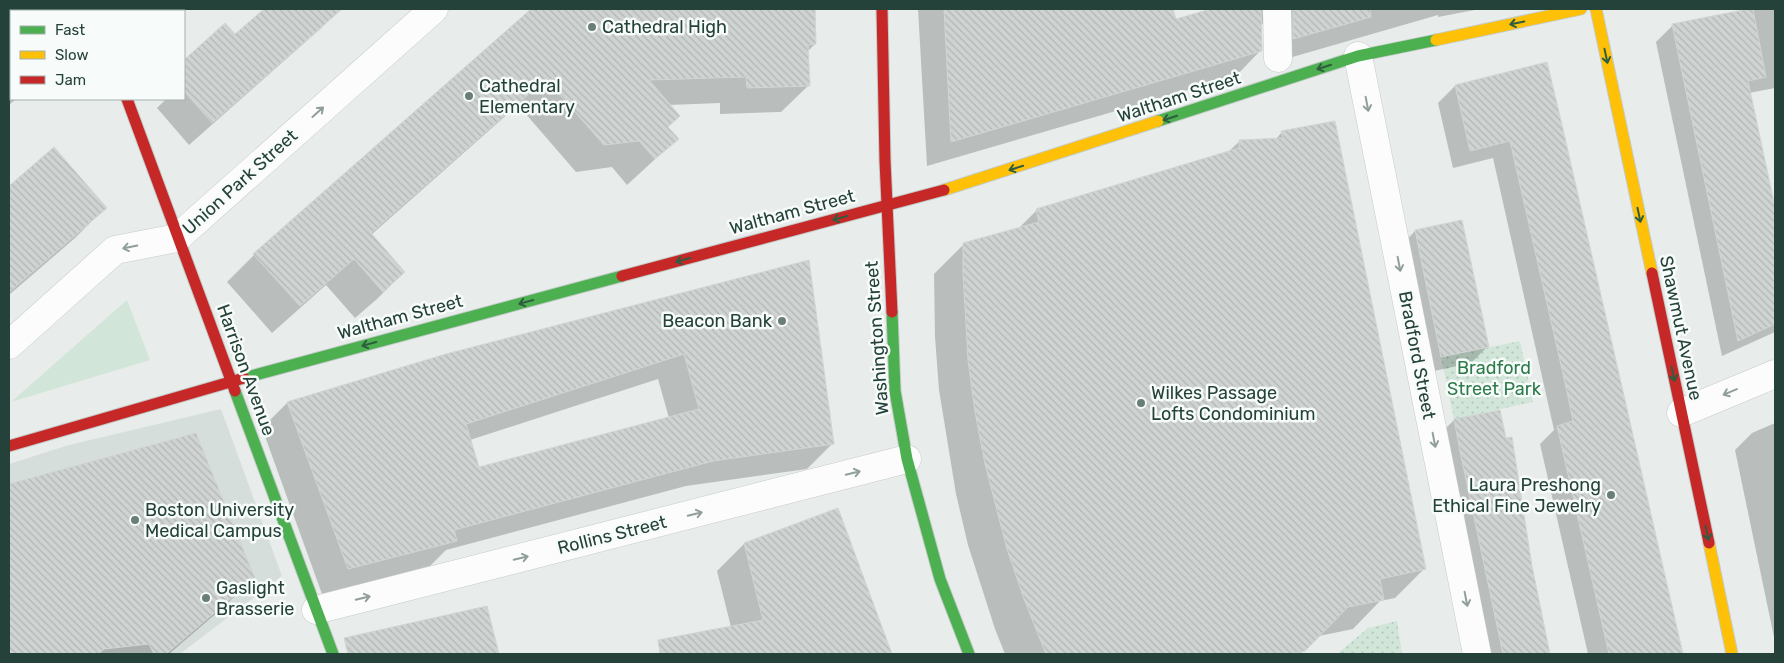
<svg xmlns="http://www.w3.org/2000/svg" width="1784" height="663" font-family="Rubik,sans-serif">
<style>
.built{fill:#d6dedb}
.grass{fill:#d1e6d8}
.park{fill:url(#park-dots)}
.shadow{fill:#0003;fill-rule:evenodd}
.building{fill:url(#building-back-hatch);stroke:#d1d6d4;fill-rule:evenodd}
.lines{fill:none;stroke-linecap:round;stroke-linejoin:round}
.street-casing{stroke:#c5cac8;stroke-width:29}
.fast-casing{stroke:#c3cbc8;stroke-width:13}
.slow-casing{stroke:#c3cbc8;stroke-width:13}
.jam-casing{stroke:#c3cbc8;stroke-width:13}
.street{stroke:#fcfcfc;stroke-width:28}
.fast{stroke:#4caf50;stroke-width:11}
.slow{stroke:#ffc107;stroke-width:11}
.jam{stroke:#c62828;stroke-width:11}
.oneway{stroke:#2e5d40}
.oneway2{stroke:#909f9b}
.poi-dot{fill:#697e78;stroke:#f7fbf9;stroke-width:2}
.labels{text-anchor:middle;stroke-width:5;stroke-linejoin:round;paint-order:stroke}
.poi-label{font-size:18px;fill:#24423a;stroke:#f7fbf9;text-anchor:start}
.street-label{font-size:18px;fill:#24423a;stroke:#f7fbf9}
.park-label{font-size:18px;fill:#2d7a4b;stroke:#f7fbf9}
</style>
<defs>
<pattern id="park-dots" width="8" height="8" patternUnits="userSpaceOnUse" patternTransform="scale(1.25)"><rect width="8" height="8" fill="#d1e6d8"/><path d="M2 2h.1M6 6h.1" fill="none" stroke="#b3c6ba" stroke-width="1.8" stroke-linecap="round"/></pattern>
<pattern id="building-back-hatch" width="6" height="6" patternUnits="userSpaceOnUse" patternTransform="scale(1.25)"><rect width="6" height="6" fill="#cfd4d2"/><path d="M-1 5l2 2M0 0l6 6M5-1l2 2" fill="none" stroke="#b2b7b5"/></pattern>
</defs>
<rect width="100%" height="100%" fill="#e8edeb"/>
<path class="built" d="M 221,409 L 282,576 L 180,654 L 9,654 L 9,464 L 69,445 Z"/>
<path class="grass" d="M 127,300 L 150,360 L 11,402 Z"/>
<g class="park">
<path d="M 1520,341 L 1533,402 L 1454,419 L 1441,357 Z"/>
<path d="M 1397,621 L 1402,654 L 1337,654 L 1368,628 Z"/>
</g>
<g class="shadow">
<path d="M 9,9 L 39,9 L 40,11 L 11,11 L 11,99 L 16,99 L 9,105 Z"/>
<path d="M 266,9 L 341,9 L 319,30 L 189,145 L 157,108 L 166,99 L 184,99 L 184,61 L 225,25 L 235,36 Z"/>
<path d="M 533,9 L 814,9 L 815,44 L 807,52 L 809,85 L 781,112 L 720,114 L 720,103 L 669,105 L 667,127 L 677,139 L 627,185 L 612,167 L 576,172 L 518,105 L 371,235 L 404,272 L 377,299 L 355,318 L 326,285 L 272,333 L 227,282 L 254,255 Z"/>
<path d="M 918,9 L 1172,9 L 1176,20 L 1216,9 L 1480,9 L 1438,17 L 1438,15 L 1268,64 L 1266,27 L 1260,22 L 1261,50 L 1236,76 L 927,166 Z"/>
<path d="M 1754,9 L 1775,9 L 1775,88 L 1749,93 L 1775,215 L 1775,332 L 1722,356 L 1656,42 L 1673,25 Z"/>
<path d="M 1546,64 L 1682,654 L 1588,654 L 1540,444 L 1554,430 L 1493,158 L 1453,168 L 1438,103 L 1455,86 Z"/>
<path d="M 1282,132 L 1424,569 L 1395,598 L 1380,601 L 1353,629 L 1319,636 L 1300,654 L 1005,654 L 995,629 L 968,545 L 956,494 L 939,390 L 935,337 L 934,274 L 964,244 L 1018,229 L 1037,210 L 1228,152 L 1240,141 L 1275,140 Z"/>
<path d="M 54,149 L 105,208 L 75,238 L 9,295 L 9,188 Z"/>
<path d="M 1461,221 L 1487,347 L 1471,363 L 1425,373 L 1399,248 L 1415,231 Z"/>
<path d="M 808,262 L 832,444 L 807,469 L 686,486 L 446,550 L 430,566 L 322,594 L 262,428 L 287,403 L 446,355 ZM 658,379 L 669,418 L 478,468 L 470,440 Z"/>
<path d="M 1454,420 L 1531,566 L 1549,654 L 1483,654 L 1438,436 Z"/>
<path d="M 1775,423 L 1775,642 L 1735,450 L 1752,433 Z"/>
<path d="M 195,434 L 253,578 L 226,605 L 169,654 L 9,654 L 9,485 Z"/>
<path d="M 837,510 L 890,654 L 690,654 L 721,629 L 731,627 L 717,571 L 744,544 Z"/>
<path d="M 486,607 L 497,654 L 354,654 L 376,632 Z"/>
</g>
<g class="building">
<path d="M 264,9 L 342,9 L 212,123 L 184,91 L 184,60 L 225,23 L 235,34 Z"/>
<path d="M 531,9 L 815,9 L 816,44 L 808,45 L 810,86 L 747,88 L 746,77 L 649,80 L 680,116 L 668,127 L 679,139 L 655,159 L 639,141 L 604,145 L 546,79 L 371,233 L 405,272 L 383,292 L 354,259 L 300,306 L 253,254 Z"/>
<path d="M 944,9 L 1173,9 L 1176,19 L 1211,9 L 1261,9 L 1262,51 L 951,142 Z"/>
<path d="M 1293,9 L 1370,9 L 1371,17 L 1293,39 Z"/>
<path d="M 1748,9 L 1753,9 L 1766,77 L 1748,81 L 1775,207 L 1775,324 L 1738,341 L 1672,24 Z"/>
<path d="M 1547,62 L 1563,129 L 1683,654 L 1609,654 L 1557,426 L 1573,421 L 1566,387 L 1510,141 L 1470,151 L 1455,85 Z"/>
<path d="M 1335,121 L 1426,569 L 1380,579 L 1384,600 L 1348,607 L 1305,651 L 1290,654 L 1046,654 L 1024,599 L 1007,549 L 985,464 L 975,412 L 968,360 L 963,272 L 963,243 L 1039,222 L 1036,209 L 1239,148 L 1239,140 L 1283,138 L 1281,131 Z"/>
<path d="M 54,147 L 107,208 L 9,292 L 9,186 Z"/>
<path d="M 1462,220 L 1489,347 L 1441,357 L 1415,230 Z"/>
<path d="M 809,260 L 834,444 L 713,461 L 454,530 L 457,541 L 348,569 L 287,402 L 446,354 ZM 684,354 L 699,409 L 479,467 L 466,424 Z"/>
<path d="M 1500,410 L 1506,438 L 1512,437 L 1532,566 L 1550,654 L 1503,654 L 1460,451 L 1454,419 Z"/>
<path d="M 196,433 L 255,578 L 166,654 L 154,654 L 149,644 L 104,649 L 98,654 L 9,654 L 9,484 Z"/>
<path d="M 838,508 L 892,654 L 660,654 L 658,640 L 763,620 L 744,543 Z"/>
<path d="M 487,606 L 499,654 L 348,654 L 344,638 Z"/>
</g>
<g class="lines">
<defs>
<g id="street">
<path d="M 1277,9 L 1278,58"/>
<path d="M 1358,56 L 1477,654"/>
<path d="M 9,345 L 115,250 L 177,238 L 434,9"/>
<path d="M 1681,413 L 1775,374"/>
<path d="M 316,610 L 907,459"/>
</g>
<g id="fast">
<path d="M 1158,121 L 1358,56 L 1436,40"/>
<path d="M 892,312 L 895,391 L 907,459 L 940,579 L 969,654"/>
<path d="M 244,378 L 622,276"/>
<path d="M 235,391 L 333,654"/>
</g>
<g id="slow">
<path d="M 1596,9 L 1652,273"/>
<path d="M 1436,40 L 1581,9"/>
<path d="M 944,190 L 1158,121"/>
<path d="M 1709,543 L 1732,654"/>
</g>
<g id="jam">
<path d="M 95,9 L 96,11"/>
<path d="M 882,9 L 885,161 L 892,312"/>
<path d="M 127,99 L 235,391"/>
<path d="M 1652,273 L 1709,543"/>
<path d="M 622,276 L 944,190"/>
<path d="M 9,446 L 244,378"/>
</g>
</defs>
<use href="#street" class="street-casing"/>
<use href="#fast" class="fast-casing"/>
<use href="#slow" class="slow-casing"/>
<use href="#jam" class="jam-casing"/>
<use href="#street" class="street"/>
<use href="#fast" class="fast"/>
<use href="#slow" class="slow"/>
<use href="#jam" class="jam"/>
</g>
<defs><path id="oneway-shaft" d="M-6 0H5M1.5-3L5.5 0L1.5 3" fill="none" stroke-width="1.6" stroke-linecap="round" stroke-linejoin="round" transform="scale(1.25)"/></defs>
<g class="oneway">
<use href="#oneway-shaft" transform="translate(1517 23) rotate(168)"/>
<use href="#oneway-shaft" transform="translate(1606 56) rotate(78)"/>
<use href="#oneway-shaft" transform="translate(1324 67) rotate(162)"/>
<use href="#oneway-shaft" transform="translate(1170 118) rotate(162)"/>
<use href="#oneway-shaft" transform="translate(1016 168) rotate(162)"/>
<use href="#oneway-shaft" transform="translate(1639 215) rotate(78)"/>
<use href="#oneway-shaft" transform="translate(840 218) rotate(165)"/>
<use href="#oneway-shaft" transform="translate(683 260) rotate(165)"/>
<use href="#oneway-shaft" transform="translate(526 302) rotate(165)"/>
<use href="#oneway-shaft" transform="translate(369 344) rotate(165)"/>
<use href="#oneway-shaft" transform="translate(1673 374) rotate(78)"/>
<use href="#oneway-shaft" transform="translate(1707 533) rotate(78)"/>
</g>
<g class="oneway2">
<use href="#oneway-shaft" transform="translate(1367 104) rotate(79)"/>
<use href="#oneway-shaft" transform="translate(318 112) rotate(-42)"/>
<use href="#oneway-shaft" transform="translate(130 247) rotate(169)"/>
<use href="#oneway-shaft" transform="translate(1399 264) rotate(79)"/>
<use href="#oneway-shaft" transform="translate(1730 392) rotate(157)"/>
<use href="#oneway-shaft" transform="translate(1434 440) rotate(79)"/>
<use href="#oneway-shaft" transform="translate(853 473) rotate(-14)"/>
<use href="#oneway-shaft" transform="translate(695 514) rotate(-14)"/>
<use href="#oneway-shaft" transform="translate(521 558) rotate(-14)"/>
<use href="#oneway-shaft" transform="translate(363 598) rotate(-14)"/>
<use href="#oneway-shaft" transform="translate(1466 599) rotate(79)"/>
</g>
<g class="poi-dot">
<circle cx="592" cy="27" r="5"/>
<circle cx="469" cy="96" r="5"/>
<circle cx="782" cy="321" r="5"/>
<circle cx="1141" cy="403" r="5"/>
<circle cx="1611" cy="495" r="5"/>
<circle cx="135" cy="520" r="5"/>
<circle cx="206" cy="598" r="5"/>
</g>
<g class="labels">
<g class="poi-label">
<text x="602" y="33">Cathedral High</text>
<text x="479" y="92">Cathedral<tspan x="479" dy="21">Elementary</tspan></text>
<text x="772" y="327" text-anchor="end">Beacon Bank</text>
<text x="1151" y="399">Wilkes Passage<tspan x="1151" dy="21">Lofts Condominium</tspan></text>
<text x="1601" y="491" text-anchor="end">Laura Preshong<tspan x="1601" dy="21">Ethical Fine Jewelry</tspan></text>
<text x="145" y="516">Boston University<tspan x="145" dy="21">Medical Campus</tspan></text>
<text x="216" y="594">Gaslight<tspan x="216" dy="21">Brasserie</tspan></text>
</g>
<g class="street-label">
<text transform="translate(1179 97) rotate(-18)" y="6">Waltham Street</text>
<text transform="translate(240 182) rotate(-42)" y="6">Union Park Street</text>
<text transform="translate(792 212) rotate(-15)" y="6">Waltham Street</text>
<text transform="translate(400 317) rotate(-15)" y="6">Waltham Street</text>
<text transform="translate(1681 328) rotate(78)" y="6">Shawmut Avenue</text>
<text transform="translate(877 338) rotate(-94)" y="6">Washington Street</text>
<text transform="translate(1417 355) rotate(79)" y="6">Bradford Street</text>
<text transform="translate(246 370) rotate(70)" y="6">Harrison Avenue</text>
<text transform="translate(612 535) rotate(-14)" y="6">Rollins Street</text>
</g>
<g class="park-label">
<text x="1494" y="374">Bradford<tspan x="1494" dy="21">Street Park</tspan></text>
</g>
</g>
<rect width="1784" height="663" fill="none" stroke="#24423a" stroke-width="20"/>
<rect x="10" y="10" width="175" height="90" fill="#f7fbf9" stroke="#a3b1ad"/>
<rect x="20" y="26" width="25" height="8" fill="#4caf50" stroke="#a3b1ad"/>
<text x="55" y="35" font-size="15" fill="#24423a">Fast</text>
<rect x="20" y="51" width="25" height="8" fill="#ffc107" stroke="#a3b1ad"/>
<text x="55" y="60" font-size="15" fill="#24423a">Slow</text>
<rect x="20" y="76" width="25" height="8" fill="#c62828" stroke="#a3b1ad"/>
<text x="55" y="85" font-size="15" fill="#24423a">Jam</text>
</svg>
